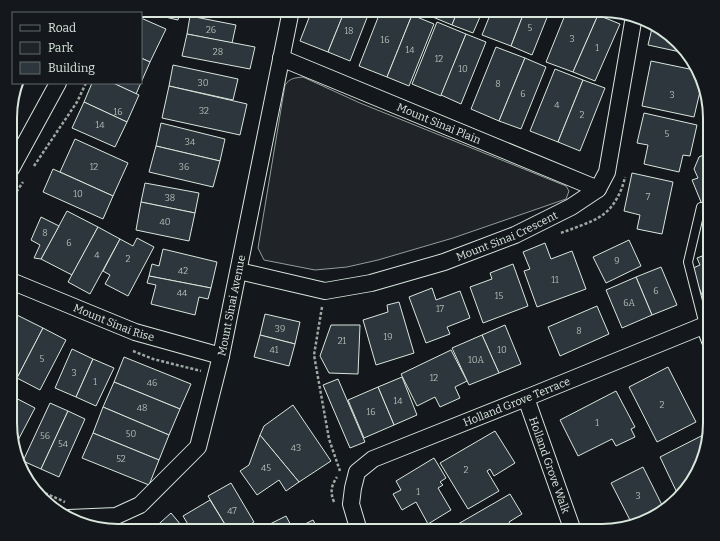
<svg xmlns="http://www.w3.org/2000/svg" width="720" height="541" font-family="Bitter,serif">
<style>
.green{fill:#202428;stroke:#939e99}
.building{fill:#2c363c;stroke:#d8e6dc}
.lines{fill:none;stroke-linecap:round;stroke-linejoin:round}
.service-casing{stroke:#d8e6dc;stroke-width:10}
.minor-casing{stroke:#d8e6dc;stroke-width:18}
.path{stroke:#9da8a2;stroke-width:2.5;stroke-dasharray:3 2;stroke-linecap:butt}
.service{stroke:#14181c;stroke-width:8}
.minor{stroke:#14181c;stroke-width:16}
.labels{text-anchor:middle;stroke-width:3;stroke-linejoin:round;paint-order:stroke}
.number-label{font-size:9px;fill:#adbab4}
.street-label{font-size:11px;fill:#d8e6dc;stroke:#14181c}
.rim{fill:none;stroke:#d8e6dc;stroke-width:2}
</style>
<rect width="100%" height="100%" fill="#14181c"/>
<path class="green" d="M 303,77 L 360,103 L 566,186 L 569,191 L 566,199 L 453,238 L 378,260 L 347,267 L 315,270 L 264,260 L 258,248 L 285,85 C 290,78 294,78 303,77 Z"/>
<g class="building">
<path d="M 135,10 L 180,10 L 178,20 Z"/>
<path d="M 312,10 L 345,10 L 328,52 L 300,41 Z"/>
<path d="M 345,10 L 370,10 L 350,61 L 328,52 Z"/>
<path d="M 381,10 L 400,10 L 412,15 L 387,77 L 359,66 Z"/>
<path d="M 425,10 L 458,10 L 452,25 L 423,13 Z"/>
<path d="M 458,10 L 483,10 L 473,33 L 452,25 Z"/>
<path d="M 492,10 L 525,10 L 511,46 L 482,35 Z"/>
<path d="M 525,10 L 550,10 L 532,55 L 511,46 Z"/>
<path d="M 567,10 L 586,10 L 598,15 L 573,72 L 546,62 Z"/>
<path d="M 412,15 L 434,24 L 409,86 L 387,77 Z"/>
<path d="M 598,15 L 620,24 L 595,81 L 573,72 Z"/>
<path d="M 190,16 L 236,25 L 232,43 L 187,34 Z"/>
<path d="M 141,18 L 166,29 L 150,62 L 141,58 Z"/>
<path d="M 437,22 L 466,34 L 441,96 L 412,84 Z"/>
<path d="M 653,24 L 673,37 L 685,53 L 648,45 Z"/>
<path d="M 187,34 L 255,47 L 250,69 L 182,56 Z"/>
<path d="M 466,34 L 486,42 L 461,104 L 441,95 Z"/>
<path d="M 496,47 L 525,58 L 499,121 L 471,109 Z"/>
<path d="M 141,58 L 150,62 L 136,94 L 113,83 L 141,83 Z"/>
<path d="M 525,58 L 546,67 L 521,129 L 499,121 Z"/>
<path d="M 651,61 L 699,71 L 702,83 L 694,117 L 642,106 Z"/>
<path d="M 173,65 L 238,79 L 233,100 L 169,86 Z"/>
<path d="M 555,69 L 583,80 L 558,142 L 530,131 Z"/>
<path d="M 583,80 L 605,88 L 580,151 L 558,142 Z"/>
<path d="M 92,83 L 113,83 L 139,95 L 127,122 L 84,102 Z"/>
<path d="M 169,86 L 247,104 L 240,135 L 162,118 Z"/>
<path d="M 84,102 L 127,122 L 115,147 L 72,128 Z"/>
<path d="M 644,113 L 697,125 L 690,156 L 683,155 L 679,172 L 644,164 L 648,145 L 637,143 Z"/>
<path d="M 161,123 L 225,139 L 220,161 L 156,146 Z"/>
<path d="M 75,139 L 128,163 L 113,196 L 60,172 Z"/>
<path d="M 156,146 L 220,161 L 213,187 L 149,172 Z"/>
<path d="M 710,152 L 710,224 L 692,180 L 698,178 L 694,169 L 699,157 Z"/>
<path d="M 53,169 L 113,196 L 103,219 L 43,192 Z"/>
<path d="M 632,173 L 673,182 L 662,234 L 637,229 L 640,215 L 624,211 Z"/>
<path d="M 145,183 L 199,193 L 195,213 L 141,202 Z"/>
<path d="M 141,202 L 195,213 L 189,241 L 136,230 Z"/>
<path d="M 67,211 L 98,227 L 72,275 L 41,259 Z"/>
<path d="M 41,217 L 59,226 L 41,259 L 34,258 L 40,245 L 31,240 Z"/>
<path d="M 98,227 L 120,239 L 90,294 L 68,282 Z"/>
<path d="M 137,238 L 154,247 L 128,296 L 105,284 L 110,275 L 103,271 L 120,239 L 133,246 Z"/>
<path d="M 629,240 L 641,266 L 606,283 L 593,257 Z"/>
<path d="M 545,243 L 551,259 L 572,251 L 586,289 L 537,307 L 524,271 L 530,269 L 523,252 Z"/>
<path d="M 163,249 L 217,262 L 211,288 L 149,276 L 152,264 L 159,266 Z"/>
<path d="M 710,253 L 710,300 L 705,302 L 691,269 L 700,265 L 697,258 Z"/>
<path d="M 513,264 L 528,306 L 483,323 L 470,287 L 492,279 L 490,273 Z"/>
<path d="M 661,267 L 677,305 L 652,315 L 636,277 Z"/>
<path d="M 149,276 L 211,288 L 208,299 L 199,297 L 195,315 L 151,304 L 156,285 L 147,283 Z"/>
<path d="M 636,277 L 652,315 L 622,328 L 606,290 Z"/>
<path d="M 432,288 L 436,300 L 460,291 L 470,318 L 447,327 L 450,334 L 426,343 L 409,297 Z"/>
<path d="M 399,302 L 414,353 L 376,365 L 363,320 L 388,312 L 387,305 Z"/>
<path d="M 597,306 L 609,334 L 560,356 L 548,327 Z"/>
<path d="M 265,314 L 300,322 L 295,344 L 260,335 Z"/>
<path d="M 17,315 L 43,328 L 17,378 L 10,375 L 10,328 Z"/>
<path d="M 331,325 L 360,325 L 358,374 L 329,373 L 320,356 Z"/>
<path d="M 505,325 L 521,364 L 499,373 L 482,335 Z"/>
<path d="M 43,328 L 66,340 L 40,390 L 17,378 Z"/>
<path d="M 260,335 L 295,344 L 289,366 L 254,357 Z"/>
<path d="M 482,335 L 499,373 L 469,385 L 452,348 Z"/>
<path d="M 72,349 L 93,359 L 76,397 L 55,388 Z"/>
<path d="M 451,350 L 467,381 L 455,387 L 460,398 L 440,407 L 435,397 L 417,406 L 401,374 Z"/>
<path d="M 124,357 L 191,384 L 180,409 L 114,382 Z"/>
<path d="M 93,359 L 114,368 L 96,406 L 76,397 Z"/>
<path d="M 668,367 L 696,422 L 657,442 L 629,387 Z"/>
<path d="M 402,377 L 417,415 L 394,425 L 378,387 Z"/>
<path d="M 338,379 L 365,442 L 350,448 L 323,385 Z"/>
<path d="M 114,382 L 180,409 L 169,435 L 103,407 Z"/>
<path d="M 378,387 L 394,425 L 364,438 L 348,400 Z"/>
<path d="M 616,391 L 635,427 L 631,429 L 635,437 L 616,446 L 612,439 L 578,456 L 560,420 Z"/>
<path d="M 12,396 L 35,408 L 15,446 L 10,430 L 10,398 Z"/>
<path d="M 50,403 L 68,411 L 41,469 L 23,461 Z"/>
<path d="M 293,405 L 331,461 L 299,482 L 260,435 L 264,426 Z"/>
<path d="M 103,407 L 169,435 L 159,460 L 93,433 Z"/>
<path d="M 68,411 L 85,419 L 59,477 L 41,469 Z"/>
<path d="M 495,431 L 515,463 L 494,476 L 490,469 L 487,471 L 499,491 L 468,509 L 440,463 Z"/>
<path d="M 709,432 L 702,464 L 683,494 L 679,497 L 660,457 Z"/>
<path d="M 93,433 L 159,460 L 149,485 L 82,458 Z"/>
<path d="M 260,435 L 299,482 L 286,491 L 279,480 L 257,495 L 240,471 L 249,465 Z"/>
<path d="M 434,458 L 446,478 L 440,482 L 443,485 L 438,488 L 451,510 L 428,524 L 416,502 L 402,510 L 393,494 L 401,490 L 396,481 Z"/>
<path d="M 643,467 L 664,509 L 645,521 L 632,524 L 611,483 Z"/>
<path d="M 231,483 L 254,522 L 239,531 L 229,531 L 208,496 Z"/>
<path d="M 510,494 L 522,514 L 509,522 L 514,531 L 462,531 L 458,524 Z"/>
<path d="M 210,500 L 229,531 L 192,531 L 183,516 Z"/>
<path d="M 171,513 L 186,531 L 151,531 Z"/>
<path d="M 286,516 L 294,531 L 271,531 L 268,525 Z"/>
<path d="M 313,520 L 319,531 L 294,531 L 293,530 Z"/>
<path d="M 454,527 L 456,531 L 448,531 Z"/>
</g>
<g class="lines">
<defs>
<path id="service" d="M 701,207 L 688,262 L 704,325"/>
<g id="minor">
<path id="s1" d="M 281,58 L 598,189"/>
<path d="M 11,169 L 58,83"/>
<path id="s2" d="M 239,271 L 325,291 L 371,283 L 444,262 L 515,235 L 571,207 L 598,189 L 607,172 L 634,16"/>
<path id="s3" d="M 11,281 L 135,332 L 221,356"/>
<path d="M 704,325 L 710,341"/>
<path id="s4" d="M 526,398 L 573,531"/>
<path id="s5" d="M 69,518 L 116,516 L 140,505 L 198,447 L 221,356 L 291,10"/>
<path id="s6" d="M 359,531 L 351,504 L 353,488 L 357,472 L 373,459 L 526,398 L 710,323"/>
</g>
</defs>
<use href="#service" class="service-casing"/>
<use href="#minor" class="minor-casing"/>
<g class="path">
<path d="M 111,13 L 111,11"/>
<path d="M 34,166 L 77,102 L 86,83"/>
<path d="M 11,200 L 23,182"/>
<path d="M 561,233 C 571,229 593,222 601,216 C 614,208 622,191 625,177"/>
<path d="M 322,307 L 314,355 L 329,439 L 340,471"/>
<path d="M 133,351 L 153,359 L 201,371"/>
<path d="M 36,489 L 65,502"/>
<path d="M 334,502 C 330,492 331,486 337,477"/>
</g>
<use href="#service" class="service"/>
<use href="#minor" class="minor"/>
</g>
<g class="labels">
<g class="number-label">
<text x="530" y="31">5</text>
<text x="211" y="33">26</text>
<text x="349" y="34">18</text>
<text x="572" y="42">3</text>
<text x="385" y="43">16</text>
<text x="597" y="51">1</text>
<text x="410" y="53">14</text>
<text x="218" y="55">28</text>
<text x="439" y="62">12</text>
<text x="463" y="72">10</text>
<text x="203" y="86">30</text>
<text x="498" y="87">8</text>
<text x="523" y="97">6</text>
<text x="672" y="98">3</text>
<text x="557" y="108">4</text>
<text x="204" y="114">32</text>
<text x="118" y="115">16</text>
<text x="582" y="118">2</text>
<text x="100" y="128">14</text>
<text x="667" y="137">5</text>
<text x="190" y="145">34</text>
<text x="94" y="170">12</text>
<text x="184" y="170">36</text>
<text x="78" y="197">10</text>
<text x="648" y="200">7</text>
<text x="170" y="201">38</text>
<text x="165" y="225">40</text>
<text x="45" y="236">8</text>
<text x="69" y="246">6</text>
<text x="97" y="258">4</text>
<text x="128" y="262">2</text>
<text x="617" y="264">9</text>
<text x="183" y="274">42</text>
<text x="555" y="283">11</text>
<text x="656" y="294">6</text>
<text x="182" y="296">44</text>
<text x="499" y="299">15</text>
<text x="629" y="306">6A</text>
<text x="440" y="312">17</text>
<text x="280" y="332">39</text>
<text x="579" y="334">8</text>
<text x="388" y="340">19</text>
<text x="342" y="344">21</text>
<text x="274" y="353">41</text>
<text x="502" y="353">10</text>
<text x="42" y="362">5</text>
<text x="476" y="363">10A</text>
<text x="74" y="376">3</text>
<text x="434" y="381">12</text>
<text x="95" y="385">1</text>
<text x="152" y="386">46</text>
<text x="398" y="404">14</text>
<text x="662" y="408">2</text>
<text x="142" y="411">48</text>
<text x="371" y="415">16</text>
<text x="597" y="426">1</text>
<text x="131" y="437">50</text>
<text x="45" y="439">56</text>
<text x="63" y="447">54</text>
<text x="296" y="451">43</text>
<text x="121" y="462">52</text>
<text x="266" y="471">45</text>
<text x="466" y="473">2</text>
<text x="418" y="495">1</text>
<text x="638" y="499">3</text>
<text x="232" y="514">47</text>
</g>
<g class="street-label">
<text dy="4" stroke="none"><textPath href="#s1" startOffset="171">Mount Sinai Plain</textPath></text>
<text dy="4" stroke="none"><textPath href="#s2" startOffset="279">Mount Sinai Crescent</textPath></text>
<text dy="4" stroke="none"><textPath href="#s5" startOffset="301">Mount Sinai Avenue</textPath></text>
<text dy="4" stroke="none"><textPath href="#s3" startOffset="111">Mount Sinai Rise</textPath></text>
<text dy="4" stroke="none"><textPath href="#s6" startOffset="236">Holland Grove Terrace</textPath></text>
<text dy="4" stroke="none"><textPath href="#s4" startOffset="71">Holland Grove Walk</textPath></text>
</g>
</g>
<path d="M0 0H720V541H0ZM118 17H602A101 101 0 0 1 703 118V423A101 101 0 0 1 602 524H118A101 101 0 0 1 17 423V118A101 101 0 0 1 118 17Z" fill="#14181c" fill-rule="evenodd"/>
<path class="rim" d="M118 17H602A101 101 0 0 1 703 118V423A101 101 0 0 1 602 524H118A101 101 0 0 1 17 423V118A101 101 0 0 1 118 17Z"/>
<rect x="12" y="12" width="130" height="72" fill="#14181c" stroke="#626a69"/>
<rect x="20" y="25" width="20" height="6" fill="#14181c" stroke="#626a69"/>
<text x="48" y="32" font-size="12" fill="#d8e6dc">Road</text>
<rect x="20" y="42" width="20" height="12" fill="#202428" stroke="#626a69"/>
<text x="48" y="52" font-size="12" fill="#d8e6dc">Park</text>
<rect x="20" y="62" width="20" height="12" fill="#2c363c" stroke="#626a69"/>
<text x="48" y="72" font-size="12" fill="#d8e6dc">Building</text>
</svg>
